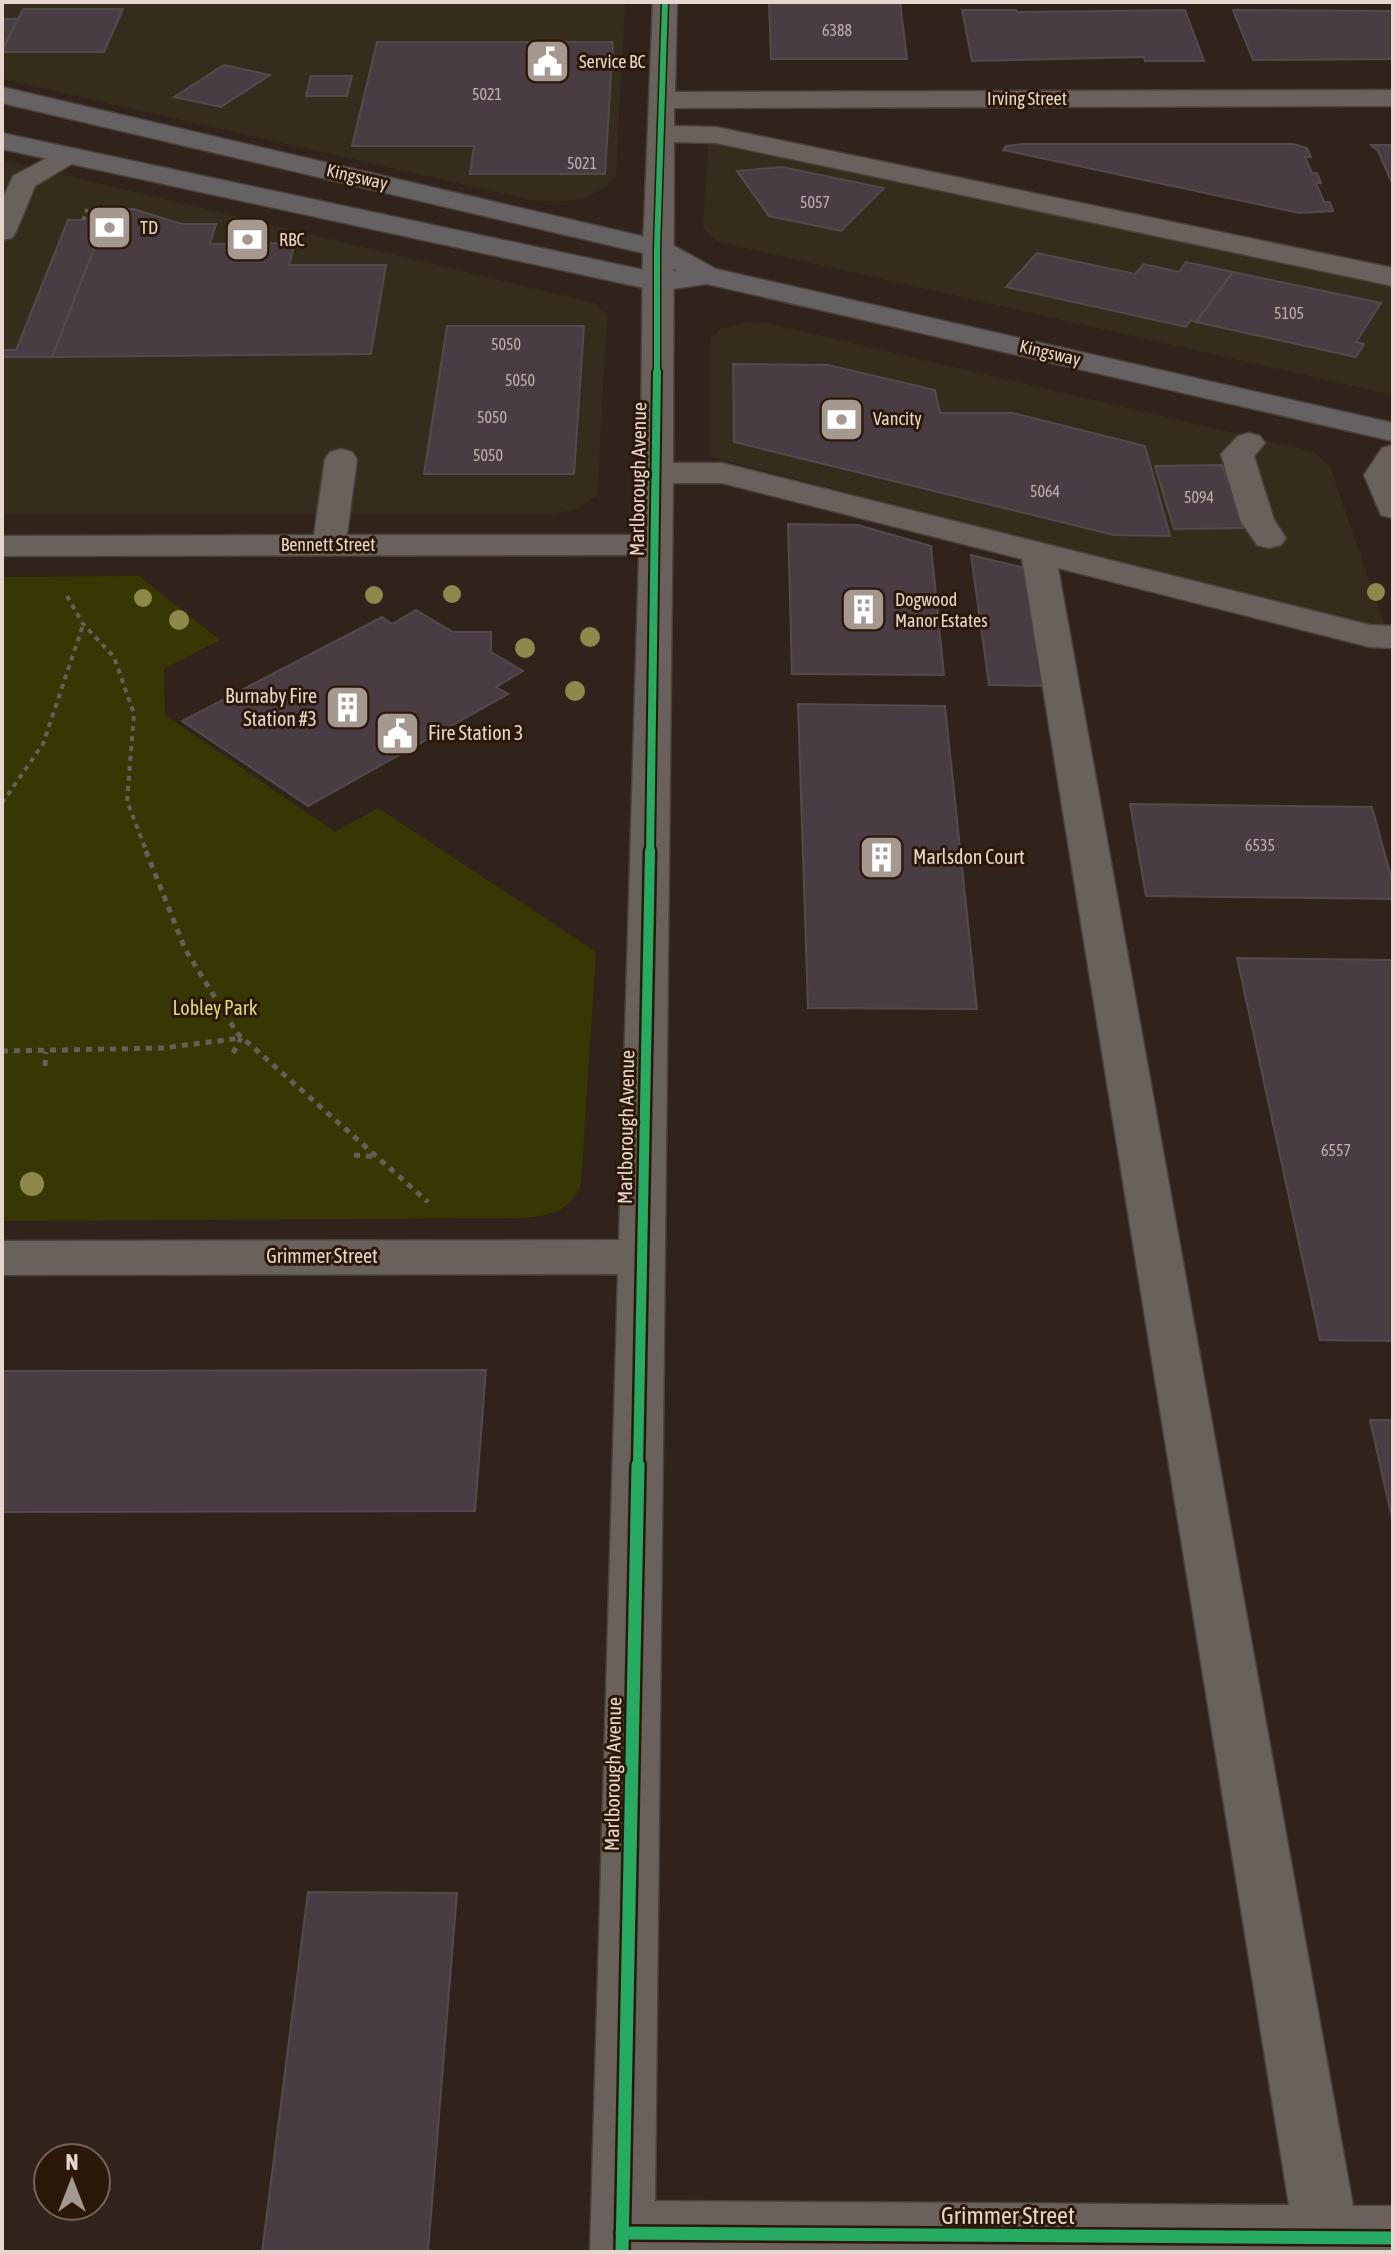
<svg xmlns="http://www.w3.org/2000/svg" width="1395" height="2254" font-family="'Asap Condensed',sans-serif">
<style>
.commercial{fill:#362c1d}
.green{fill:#383704}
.building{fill:#4a3c43;stroke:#534a4b;stroke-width:2}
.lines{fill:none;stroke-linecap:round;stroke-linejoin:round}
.minor-casing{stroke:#4b413b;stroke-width:3}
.major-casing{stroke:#4b413b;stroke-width:3}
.path-far2{stroke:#665e58;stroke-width:3;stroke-dasharray:4 4;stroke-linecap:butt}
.path-far1{stroke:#665e58;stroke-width:4;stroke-dasharray:5 5;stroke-linecap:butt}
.path{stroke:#665e58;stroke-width:5;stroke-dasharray:6 6;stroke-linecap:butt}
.minor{fill:#6a615c;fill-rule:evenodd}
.major{fill:#666162;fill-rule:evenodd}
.cycleway-far3-casing{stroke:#2c180b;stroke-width:9}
.cycleway-far2-casing{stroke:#2c180b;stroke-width:12}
.cycleway-far1-casing{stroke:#2c180b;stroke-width:15}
.cycleway-casing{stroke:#2c180b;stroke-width:18}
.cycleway-far3{stroke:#26ab63;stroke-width:6}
.cycleway-far2{stroke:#26ab63;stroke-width:8}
.cycleway-far1{stroke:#26ab63;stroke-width:10}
.cycleway{stroke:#26ab63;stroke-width:13}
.tree{fill:#8c894a}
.labels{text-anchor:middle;stroke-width:6;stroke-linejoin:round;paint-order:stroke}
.number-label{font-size:16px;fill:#beb0ab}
.far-poi-label{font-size:18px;fill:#e5d7ce;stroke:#2c180b;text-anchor:start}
.far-street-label{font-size:18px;fill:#e5d7ce;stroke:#2c180b}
.street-label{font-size:20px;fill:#e5d7ce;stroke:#2c180b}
.poi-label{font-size:20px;fill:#e5d7ce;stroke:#2c180b;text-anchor:start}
.park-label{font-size:20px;fill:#d9dc70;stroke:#2c180b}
.near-street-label{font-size:24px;fill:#e5d7ce;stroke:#2c180b}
</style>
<rect width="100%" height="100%" fill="#2f231c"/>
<g class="commercial">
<path d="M 2,2 L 625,2 L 616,174 L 607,186 L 585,198 L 558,202 L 532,200 L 2,79 Z"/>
<path d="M 709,134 L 1393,278 L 1393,395 L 719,242 L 703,229 Z"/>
<path d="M 2,160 L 594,303 L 607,314 L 607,319 L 597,495 L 578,509 L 552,514 L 2,514 Z"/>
<path d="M 748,322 L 771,324 L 1314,452 L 1330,467 L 1387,632 L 711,457 L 711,340 L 719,329 Z"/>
</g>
<path class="green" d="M 139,576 L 220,640 L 164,669 L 165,715 L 335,832 L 378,808 L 596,952 L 581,1184 C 572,1211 548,1216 523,1218 L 2,1221 L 2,577 Z"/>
<g class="building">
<path d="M 769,2 L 900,2 L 907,59 L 771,59 Z"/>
<path d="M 23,9 L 123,9 L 104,52 L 2,52 Z"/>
<path d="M 962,10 L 1016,10 L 1017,12 L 1185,10 L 1204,61 L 1145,61 L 1144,57 L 972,61 Z"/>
<path d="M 1233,10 L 1393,11 L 1393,59 L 1253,60 Z"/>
<path d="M 2,19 L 18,19 L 2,49 Z"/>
<path d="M 377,42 L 613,42 L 605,174 L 470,174 L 474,146 L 352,146 Z"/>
<path d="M 224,65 L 270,75 L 221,107 L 174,97 Z"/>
<path d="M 311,76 L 352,76 L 347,96 L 306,96 Z"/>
<path d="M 1023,144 L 1294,144 L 1307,148 L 1311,157 L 1305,157 L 1312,173 L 1317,173 L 1321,183 L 1316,183 L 1324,202 L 1330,202 L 1333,211 L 1299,213 L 1003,150 L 1006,146 Z"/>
<path d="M 1371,145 L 1393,145 L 1393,185 L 1378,151 Z"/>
<path d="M 782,167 L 884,188 L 841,231 L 769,216 L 737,171 Z"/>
<path d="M 109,209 L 133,209 L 182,224 L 216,224 L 210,244 L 295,243 L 289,265 L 386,265 L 371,354 L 52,357 Z"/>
<path d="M 109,209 L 52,357 L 2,357 L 2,350 L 16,350 L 68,220 L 83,220 Z"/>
<path d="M 1037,253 L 1135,274 L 1144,264 L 1179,272 L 1186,262 L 1233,272 L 1196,322 L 1191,320 L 1186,327 L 1006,287 Z"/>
<path d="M 1233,272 L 1381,303 L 1356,342 L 1364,344 L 1356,357 L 1196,322 Z"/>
<path d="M 447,326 L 584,326 L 574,474 L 424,474 Z"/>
<path d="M 733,364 L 828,365 L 935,390 L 940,413 L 1013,413 L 1145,446 L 1170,536 L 1114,535 L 734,442 Z"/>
<path d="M 1222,465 L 1243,528 L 1174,529 L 1155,466 Z"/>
<path d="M 788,524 L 858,525 L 931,546 L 944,675 L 792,674 Z"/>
<path d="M 971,555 L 1025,568 L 1044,686 L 989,685 Z"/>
<path d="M 416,610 L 453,632 L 491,632 L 491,652 L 523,671 L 496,687 L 508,694 L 308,806 L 182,721 L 382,617 L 392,624 Z"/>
<path d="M 798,704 L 945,706 L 977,1009 L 808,1008 Z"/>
<path d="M 1130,804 L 1372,807 L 1393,884 L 1393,899 L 1146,896 Z"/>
<path d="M 1237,958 L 1393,960 L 1393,1341 L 1320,1340 Z"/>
<path d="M 486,1370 L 475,1511 L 2,1512 L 2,1371 Z"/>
<path d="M 1370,1420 L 1393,1420 L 1393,1523 Z"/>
<path d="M 308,1892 L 457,1893 L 428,2252 L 262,2252 Z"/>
</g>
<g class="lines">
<defs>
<g id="minor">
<path d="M 653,2 L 677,2 L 675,92 L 1393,90 L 1393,106 L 674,108 L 674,126 L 716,127 L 1393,268 L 1393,286 L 716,143 L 674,142 L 673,463 L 722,463 L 1370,625 L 1393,626 L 1393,648 L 1370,647 L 1058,568 L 1353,2206 L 1393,2206 L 1393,2252 L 590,2252 L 618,1274 L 2,1275 L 2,1241 L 619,1240 L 639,555 L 2,556 L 2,536 L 314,535 L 325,459 L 330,452 L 341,449 L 352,452 L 357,459 L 347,535 L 640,535 L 643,248 ZM 673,483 L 722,483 L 1022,559 L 1289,2205 L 655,2201 Z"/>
<path d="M 66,148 L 75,150 L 79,156 L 75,162 L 35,186 L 16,232 L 12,238 L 2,240 L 2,200 L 13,176 Z"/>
<path d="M 1249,433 L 1260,436 L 1265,443 L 1254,456 L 1274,520 L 1286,538 L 1281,545 L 1269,548 L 1257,545 L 1240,520 L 1221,454 L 1238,436 Z"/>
<path d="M 1393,445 L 1393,518 L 1381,515 L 1364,475 L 1382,448 Z"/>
</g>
<path id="major" d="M 2,87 L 667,242 L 716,269 L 1393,423 L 1393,441 L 707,284 L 658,291 L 2,149 L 2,133 L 658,273 L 678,271 L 647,254 L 2,103 Z"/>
</defs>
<use href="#minor" class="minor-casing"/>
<use href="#major" class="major-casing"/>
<path class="path-far2" d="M 83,220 L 88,206"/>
<g class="path-far1">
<path d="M 67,596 L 83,624 L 114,657 L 134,714 L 127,801 L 147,853"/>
<path d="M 2,803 L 43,744 L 83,625"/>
</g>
<g class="path">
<path d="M 146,851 L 185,949 L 237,1033 L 428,1202"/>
<path d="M 2,1051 L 163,1048 L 241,1038"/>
<path d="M 233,1053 L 241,1038"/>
<path d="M 45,1066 L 46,1052"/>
<path d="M 354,1155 L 376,1157"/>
</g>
<use href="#minor" class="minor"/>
<use href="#major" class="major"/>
<defs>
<path id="cycleway-far3" d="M 657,374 L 657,248 L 665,2"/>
<path id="cycleway-far2" d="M 650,853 L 657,372"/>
<path id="cycleway-far1" d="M 638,1467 L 650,851"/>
<g id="cycleway">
<path d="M 622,2233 L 1393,2238"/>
<path d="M 622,2252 L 638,1465"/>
</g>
</defs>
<use href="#cycleway-far3" class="cycleway-far3-casing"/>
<use href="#cycleway-far2" class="cycleway-far2-casing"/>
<use href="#cycleway-far1" class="cycleway-far1-casing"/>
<use href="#cycleway" class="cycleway-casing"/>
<use href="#cycleway-far3" class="cycleway-far3"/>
<use href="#cycleway-far2" class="cycleway-far2"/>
<use href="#cycleway-far1" class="cycleway-far1"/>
<use href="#cycleway" class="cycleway"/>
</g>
<g class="tree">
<circle cx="1376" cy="592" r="9"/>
<circle cx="452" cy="594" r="9"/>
<circle cx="374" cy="595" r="9"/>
<circle cx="143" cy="598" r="9"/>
<circle cx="179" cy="620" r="10"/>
<circle cx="590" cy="637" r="10"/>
<circle cx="525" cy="648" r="10"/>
<circle cx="575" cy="691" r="10"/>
<circle cx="32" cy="1184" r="12"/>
</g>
<defs>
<symbol id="civic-square" viewBox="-11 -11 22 22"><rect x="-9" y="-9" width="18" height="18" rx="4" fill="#a59890" stroke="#2c180b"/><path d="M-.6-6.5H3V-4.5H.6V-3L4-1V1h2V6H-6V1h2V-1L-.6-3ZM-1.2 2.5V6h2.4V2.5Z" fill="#fff"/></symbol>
<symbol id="bank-square" viewBox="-11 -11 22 22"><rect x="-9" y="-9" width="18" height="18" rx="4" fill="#a59890" stroke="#2c180b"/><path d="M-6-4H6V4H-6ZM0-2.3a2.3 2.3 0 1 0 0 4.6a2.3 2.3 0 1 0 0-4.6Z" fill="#fff"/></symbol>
<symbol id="building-square" viewBox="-11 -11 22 22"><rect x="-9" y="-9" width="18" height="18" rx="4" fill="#a59890" stroke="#2c180b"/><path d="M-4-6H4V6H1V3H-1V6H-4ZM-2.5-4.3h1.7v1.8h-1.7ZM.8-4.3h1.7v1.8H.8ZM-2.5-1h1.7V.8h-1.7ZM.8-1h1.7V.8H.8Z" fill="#fff"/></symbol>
</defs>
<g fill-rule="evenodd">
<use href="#civic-square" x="522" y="36" width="51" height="51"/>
<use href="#bank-square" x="84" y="202" width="51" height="51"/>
<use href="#bank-square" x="222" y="214" width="51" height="51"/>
<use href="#bank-square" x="816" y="394" width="51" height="51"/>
<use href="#building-square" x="838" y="584" width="51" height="51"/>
<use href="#building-square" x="322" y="682" width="51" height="51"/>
<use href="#civic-square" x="372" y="708" width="51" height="51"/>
<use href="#building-square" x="856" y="832" width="51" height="51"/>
</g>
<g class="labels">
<g class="number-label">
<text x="837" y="36">6388</text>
<text x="487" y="100">5021</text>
<text x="582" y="169">5021</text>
<text x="815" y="208">5057</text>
<text x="1289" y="319">5105</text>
<text x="506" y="350">5050</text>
<text x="520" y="386">5050</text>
<text x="492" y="423">5050</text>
<text x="488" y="461">5050</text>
<text x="1045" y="497">5064</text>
<text x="1199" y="503">5094</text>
<text x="1260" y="851">6535</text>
<text x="1336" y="1156">6557</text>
</g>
<g class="far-poi-label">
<text x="579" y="68">Service BC</text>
<text x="140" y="234">TD</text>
<text x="279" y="246">RBC</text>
<text x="873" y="425">Vancity</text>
<text x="895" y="606">Dogwood<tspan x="895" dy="21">Manor Estates</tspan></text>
</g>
<g class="far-street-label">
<text x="1027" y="105">Irving Street</text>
<text transform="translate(357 177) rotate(13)" y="6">Kingsway</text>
<text transform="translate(1050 353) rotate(13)" y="6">Kingsway</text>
<text x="328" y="551">Bennett Street</text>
</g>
<g class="street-label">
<text transform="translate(638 479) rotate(-89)" y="7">Marlborough Avenue</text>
<text transform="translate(626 1127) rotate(-89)" y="7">Marlborough Avenue</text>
<text x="322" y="1263">Grimmer Street</text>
<text transform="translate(613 1774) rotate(-89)" y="7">Marlborough Avenue</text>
</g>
<g class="poi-label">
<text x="317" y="703" text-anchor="end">Burnaby Fire<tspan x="317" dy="23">Station #3</tspan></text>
<text x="428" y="740">Fire Station 3</text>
<text x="913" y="864">Marlsdon Court</text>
</g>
<g class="park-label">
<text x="215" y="1015">Lobley Park</text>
</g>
<g class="near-street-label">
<text x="1008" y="2224">Grimmer Street</text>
</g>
</g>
<rect width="1395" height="2254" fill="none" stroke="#e5d7ce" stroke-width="8"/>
<g transform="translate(72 2182)"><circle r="38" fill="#2c180b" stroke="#766459" stroke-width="2"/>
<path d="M0-6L14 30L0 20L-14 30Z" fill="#a59890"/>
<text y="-12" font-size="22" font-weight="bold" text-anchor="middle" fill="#e5d7ce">N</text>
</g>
</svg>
